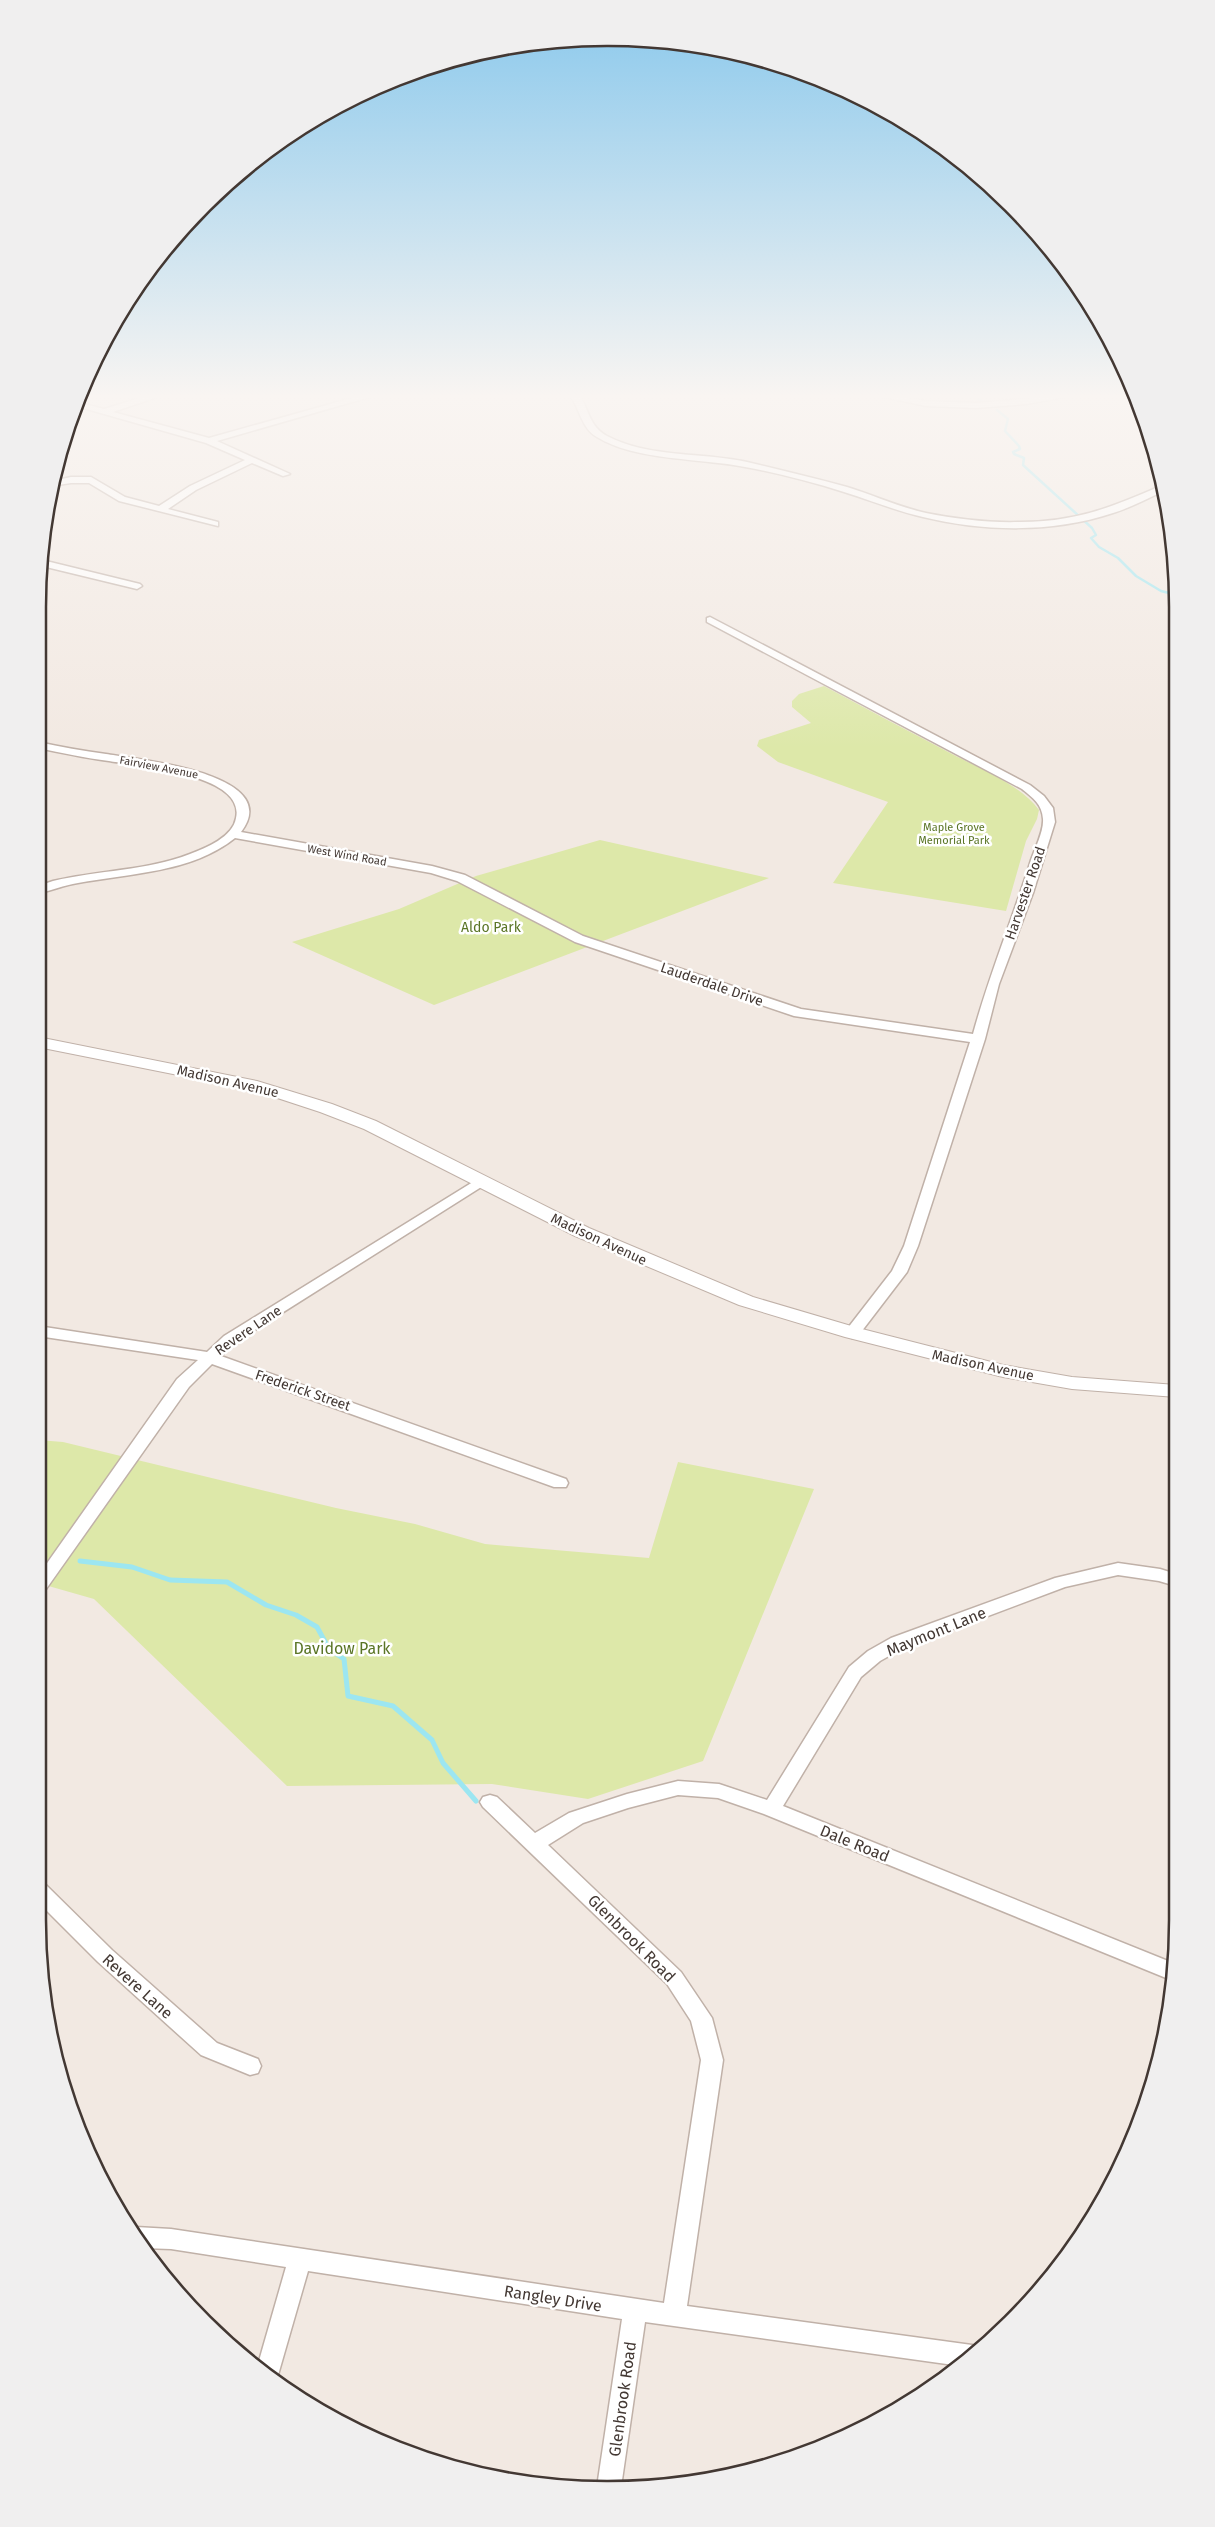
<svg xmlns="http://www.w3.org/2000/svg" width="1215" height="2527" font-family="'Fira Sans',sans-serif">
<style>
.green{fill:#dde8a9}
.lines{fill:none;stroke-linecap:round;stroke-linejoin:round}
.stream-far1{stroke:#9ce6f1;stroke-width:2.5}
.stream{stroke:#9ce6f1;stroke-width:5}
.minor-casing{stroke:#c0b1a8;stroke-width:3}
.tertiary-casing{stroke:#c0b1a8;stroke-width:2}
.minor{fill:#fff;fill-rule:evenodd}
.tertiary{fill:#fff;fill-rule:evenodd}
.labels{text-anchor:middle;stroke-width:5;stroke-linejoin:round;paint-order:stroke}
.far-street-label{font-size:11px;fill:#433833;stroke:#fff}
.far-park-label{font-size:11px;fill:#5a7526;stroke:#fff}
.street-label{font-size:14px;fill:#433833;stroke:#fff}
.park-label{font-size:14px;fill:#5a7526;stroke:#fff}
.near-street-label{font-size:16px;fill:#433833;stroke:#fff}
.near-park-label{font-size:16px;fill:#5a7526;stroke:#fff}
.rim{fill:none;stroke:#433833;stroke-width:2.5}
</style>
<rect width="100%" height="100%" fill="#f2e9e2"/>
<g class="green">
<path d="M 824,686 C 867,709 910,732 952,754 C 979,768 1021,785 1039,810 L 1037,819 L 1026,841 L 1006,911 L 833,883 L 888,802 L 778,762 L 757,746 L 759,740 L 811,723 L 792,707 L 792,701 L 799,694 Z"/>
<path d="M 600,840 L 769,878 L 434,1005 L 292,942 L 399,909 L 476,876 Z"/>
<path d="M 38,1440 L 63,1442 L 336,1508 L 415,1524 L 485,1544 L 649,1558 L 678,1462 L 814,1489 L 703,1761 L 588,1799 L 492,1784 L 287,1786 L 94,1599 L 38,1583 Z"/>
</g>
<g class="lines">
<g class="stream-far1">
<path d="M 971,394 L 985,403"/>
<path d="M 997,410 L 1008,419 L 1005,431 L 1019,446 L 1020,449 L 1013,452 L 1014,454 L 1024,458 L 1023,465 L 1092,528 L 1096,535 L 1091,538 L 1099,547 L 1118,558 L 1136,576 L 1161,591 L 1173,594"/>
</g>
<path class="stream" d="M 80,1561 L 132,1567 L 170,1580 L 227,1582 L 266,1605 L 296,1615 L 317,1627 L 329,1649 L 344,1659 L 348,1696 L 393,1706 L 432,1740 L 443,1763 L 476,1801"/>
<defs>
<g id="minor">
<path d="M 153,394 L 166,394 L 113,412 L 209,438 L 366,394 L 380,394 L 217,441 L 290,474 L 283,476 L 252,463 L 196,490 L 168,509 L 218,522 L 218,526 L 119,501 L 89,483 L 71,483 L 51,486 L 53,481 L 71,477 L 91,477 L 125,497 L 159,506 L 190,486 L 245,460 L 206,443 L 76,406 L 77,402 L 104,409 Z"/>
<path d="M 569,394 L 580,396 C 589,411 590,427 607,436 C 649,458 702,452 747,462 C 781,470 814,478 847,487 C 873,495 899,507 926,513 C 956,519 989,523 1020,522 C 1074,522 1110,508 1158,487 L 1160,487 L 1162,492 C 1146,499 1130,508 1113,513 C 1053,533 984,532 923,517 C 896,511 870,500 844,492 C 812,482 778,473 745,467 C 701,458 635,461 597,437 C 581,428 580,408 569,394 Z"/>
<path d="M 870,394 L 886,394 L 926,401 L 976,403 L 1082,394 L 1026,404 L 976,408 L 926,406 Z"/>
<path d="M 42,560 L 140,584 L 142,586 L 137,589 L 42,566 Z"/>
<path d="M 710,617 L 1030,785 L 1044,796 L 1053,808 L 1055,822 L 1033,893 L 999,984 L 985,1039 L 918,1246 L 907,1272 L 858,1336 L 852,1338 L 844,1333 L 892,1271 L 904,1246 L 970,1042 L 794,1016 L 575,942 L 457,881 L 431,873 L 235,838 C 191,873 131,873 78,883 C 64,885 51,891 38,893 L 38,886 L 53,881 C 98,870 147,871 190,854 C 206,848 233,837 236,818 C 246,774 137,766 109,761 C 85,758 62,753 38,748 L 38,742 C 61,747 83,751 106,754 C 135,759 286,773 241,832 L 432,866 L 465,875 L 583,936 L 801,1009 L 973,1034 C 989,975 1013,918 1031,860 C 1035,848 1044,831 1043,819 C 1042,804 1033,798 1022,789 L 707,622 L 707,618 Z"/>
<path d="M 481,1177 L 488,1181 L 486,1184 L 236,1342 L 221,1356 L 566,1479 L 568,1483 L 566,1487 L 554,1487 L 212,1364 L 189,1387 L 44,1592 L 38,1594 L 38,1576 L 177,1379 L 198,1360 L 38,1336 L 38,1326 L 207,1352 L 224,1336 Z"/>
<path d="M 1118,1563 L 1160,1569 L 1176,1574 L 1176,1586 L 1159,1581 L 1118,1575 L 1065,1587 L 903,1648 L 880,1661 L 861,1677 L 783,1806 L 1173,1963 L 1171,1980 L 764,1814 L 718,1798 L 678,1795 L 628,1808 L 583,1823 L 548,1845 L 681,1972 L 712,2018 L 723,2060 L 687,2306 L 972,2345 L 980,2348 L 961,2366 L 645,2322 L 621,2487 L 597,2487 L 622,2319 L 308,2271 L 276,2382 L 257,2368 L 286,2267 L 171,2249 L 143,2248 L 130,2229 L 136,2227 L 171,2229 L 664,2303 L 701,2060 L 691,2021 L 667,1984 L 483,1807 L 480,1802 L 483,1797 L 490,1795 L 497,1797 L 535,1833 L 569,1813 L 627,1794 L 678,1781 L 719,1784 L 767,1800 L 849,1667 L 868,1651 L 891,1638 L 1055,1578 Z"/>
<path d="M 38,1882 L 45,1884 L 112,1950 L 217,2043 L 258,2059 L 261,2066 L 258,2073 L 250,2075 L 201,2055 L 98,1962 L 38,1902 Z"/>
</g>
<path id="tertiary" d="M 38,1037 L 257,1081 L 332,1104 L 376,1121 L 589,1228 L 753,1297 L 858,1328 L 1003,1365 L 1072,1377 L 1176,1385 L 1176,1397 L 1072,1389 L 1003,1377 L 845,1337 L 739,1305 L 575,1236 L 364,1129 L 320,1112 L 253,1090 L 38,1047 Z"/>
</defs>
<use href="#minor" class="minor-casing"/>
<use href="#tertiary" class="tertiary-casing"/>
<use href="#minor" class="minor"/>
<use href="#tertiary" class="tertiary"/>
</g>
<linearGradient id="sky" x2="0" y2="1"><stop stop-color="#89c8ec"/><stop offset="0.53" stop-color="#f9f5f2"/><stop offset="1" stop-color="#f9f5f2" stop-opacity="0"/></linearGradient>
<rect width="1215" height="748" fill="url(#sky)"/>
<g class="labels">
<g class="far-street-label">
<text transform="translate(159 767) rotate(11)" y="4">Fairview Avenue</text>
<text transform="translate(347 855) rotate(10)" y="4">West Wind Road</text>
</g>
<g class="far-park-label">
<text x="954" y="831">Maple Grove<tspan x="954" dy="13">Memorial Park</tspan></text>
</g>
<g class="street-label">
<text transform="translate(1025 893) rotate(-71)" y="5">Harvester Road</text>
<text transform="translate(712 984) rotate(19)" y="5">Lauderdale Drive</text>
<text transform="translate(228 1081) rotate(13)" y="5">Madison Avenue</text>
<text transform="translate(599 1239) rotate(25)" y="5">Madison Avenue</text>
<text transform="translate(248 1330) rotate(-34)" y="5">Revere Lane</text>
<text transform="translate(983 1365) rotate(12)" y="5">Madison Avenue</text>
<text transform="translate(303 1390) rotate(19)" y="5">Frederick Street</text>
</g>
<g class="park-label">
<text x="491" y="932">Aldo Park</text>
</g>
<g class="near-street-label">
<text transform="translate(936 1631) rotate(-22)" y="6">Maymont Lane</text>
<text transform="translate(855 1843) rotate(22)" y="6">Dale Road</text>
<text transform="translate(632 1938) rotate(45)" y="6">Glenbrook Road</text>
<text transform="translate(138 1986) rotate(42)" y="6">Revere Lane</text>
<text transform="translate(553 2298) rotate(9)" y="6">Rangley Drive</text>
<text transform="translate(622 2399) rotate(-82)" y="6">Glenbrook Road</text>
</g>
<g class="near-park-label">
<text x="342" y="1654">Davidow Park</text>
</g>
</g>
<path d="M0 0H1215V2527H0ZM607 46H608A561 561 0 0 1 1169 607V1920A561 561 0 0 1 608 2481H607A561 561 0 0 1 46 1920V607A561 561 0 0 1 607 46Z" fill="#f0efef" fill-rule="evenodd"/>
<path class="rim" d="M607 46H608A561 561 0 0 1 1169 607V1920A561 561 0 0 1 608 2481H607A561 561 0 0 1 46 1920V607A561 561 0 0 1 607 46Z"/>
</svg>
